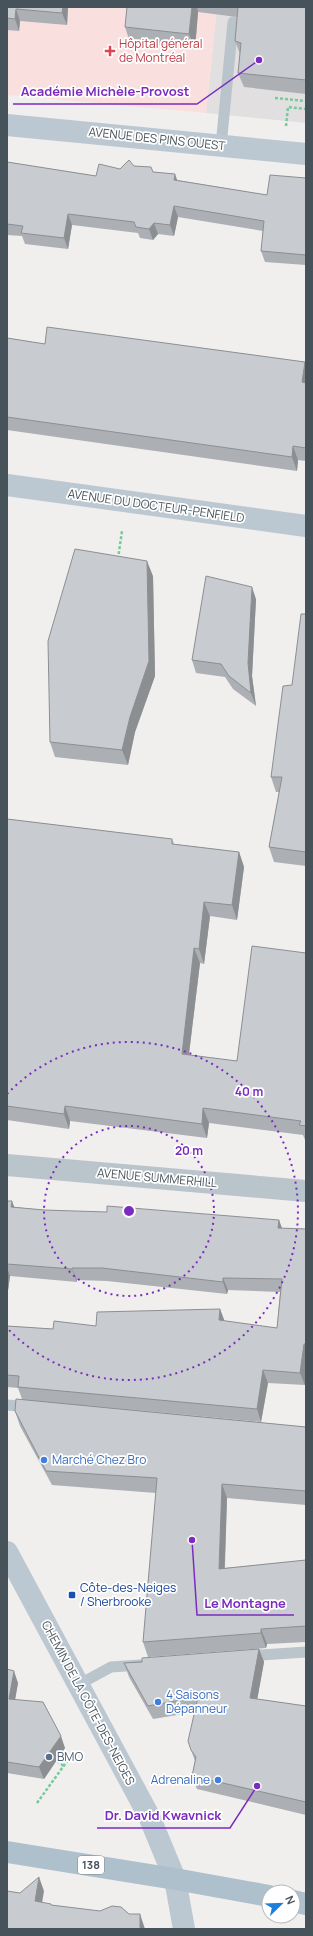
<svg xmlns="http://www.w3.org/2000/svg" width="313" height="1936" font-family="Manrope,sans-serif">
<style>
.education{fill:#e2dfe0}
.medical{fill:#fadfdf}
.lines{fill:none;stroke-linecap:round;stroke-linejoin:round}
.path{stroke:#76ca9a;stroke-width:2.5;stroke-dasharray:3 2;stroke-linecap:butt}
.service{stroke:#bac4cb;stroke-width:11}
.minor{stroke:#bac4cb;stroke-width:22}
.secondary{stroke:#bcc8d1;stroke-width:22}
.primary{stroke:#aec0cc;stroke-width:22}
.wall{fill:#acafb4}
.shaded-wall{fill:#8c8f92}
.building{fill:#c8ccd1;stroke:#8c8f92}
.ring{fill:none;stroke:#7b2cbf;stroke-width:2;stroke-dasharray:2 4}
.health-dot{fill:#e0444e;stroke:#fff;stroke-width:1.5}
.shop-dot{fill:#3f7fe0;stroke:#fff;stroke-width:1.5}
.transit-dot{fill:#1a4fb4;stroke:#fff;stroke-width:1.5}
.service-dot{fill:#5c6f8a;stroke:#fff;stroke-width:1.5}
.labels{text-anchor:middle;stroke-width:3.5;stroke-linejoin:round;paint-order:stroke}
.shield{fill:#fff;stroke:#7e878c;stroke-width:1}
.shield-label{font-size:11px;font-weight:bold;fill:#47535b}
.health-label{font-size:12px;fill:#be3a42;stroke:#fff;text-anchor:start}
.street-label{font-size:12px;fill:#47535b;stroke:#fff}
.shop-label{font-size:12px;fill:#366cbe;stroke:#fff;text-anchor:start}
.transit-label{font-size:12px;fill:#164399;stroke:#fff;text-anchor:start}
.service-label{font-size:12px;fill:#4e5e75;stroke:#fff;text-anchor:start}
.centre{fill:#7b2cbf;stroke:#fff;stroke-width:2}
.ring-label{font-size:12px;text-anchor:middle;font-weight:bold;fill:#7b2cbf;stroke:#fff;stroke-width:3.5;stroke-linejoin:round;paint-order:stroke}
.leader{fill:none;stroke:#7b2cbf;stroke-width:1.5}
.callout-dot{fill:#7b2cbf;stroke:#fff;stroke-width:1.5}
.callout-label{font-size:13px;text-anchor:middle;font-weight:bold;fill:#7b2cbf;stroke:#fff;stroke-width:3.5;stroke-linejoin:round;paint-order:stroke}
</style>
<rect width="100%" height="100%" fill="#f1eeee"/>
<path class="education" d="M 217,7 L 306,7 L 306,123 L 206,113 Z"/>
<path class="medical" d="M 7,7 L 217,7 L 206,113 L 7,95 Z"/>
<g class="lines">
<g class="path">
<path d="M 275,98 L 306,101"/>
<path d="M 286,126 L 288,107 L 306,109"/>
<path d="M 118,559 L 122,531"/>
<path d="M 57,1761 L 64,1766"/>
<path d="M 37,1803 L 73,1753"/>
</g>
<g class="service">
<path d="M 221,146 L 233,22"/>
<path d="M 7,1405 L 30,1407"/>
<path d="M 247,1656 L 306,1652"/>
<path d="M 78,1685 L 111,1667 L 140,1665"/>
</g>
<path class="minor" d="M 7,1165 L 306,1191"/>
<g class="secondary">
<path d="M 7,125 L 306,154"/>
<path d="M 7,485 L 306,526"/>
<path d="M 7,1552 L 149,1816 L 175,1879 L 184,1929"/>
</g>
<g class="primary">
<path d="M 7,1852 L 175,1879 L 269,1896"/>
<path d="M 293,1901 L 306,1904"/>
</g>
</g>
<g class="wall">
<path d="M 7,7 L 68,7 L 67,25 L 20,21 L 19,31 L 7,30 Z"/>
<path d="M 127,7 L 306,7 L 306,94 L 244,87 L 238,73 L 240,54 L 235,41 L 237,17 L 198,12 L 195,49 L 130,42 L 125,27 Z"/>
<path d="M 7,162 L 96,176 L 120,169 L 134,166 L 153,172 L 177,180 L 267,195 L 306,178 L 306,265 L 265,262 L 261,251 L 263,231 L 178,217 L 174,236 L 158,234 L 153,240 L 140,238 L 138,233 L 72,225 L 68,249 L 25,244 L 22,236 L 7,235 Z"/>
<path d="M 7,338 L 45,344 L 305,362 L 306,365 L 306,461 L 298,460 L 297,471 L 7,430 Z"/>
<path d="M 153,576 L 155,676 L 135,732 L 128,765 L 55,757 L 50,742 Z"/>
<path d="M 256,599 L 252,676 L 256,706 L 233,689 L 225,677 L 196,673 L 192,660 Z"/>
<path d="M 306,614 L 306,866 L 274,862 L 269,847 L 279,792 L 276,792 L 271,777 L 292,685 Z"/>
<path d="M 7,819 L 172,839 L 174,844 L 239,852 L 244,867 L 237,920 L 210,916 L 204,964 L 200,963 L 189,1055 L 237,1061 L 306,953 L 306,1140 L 305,1140 L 303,1135 L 209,1123 L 207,1138 L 70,1121 L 69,1129 L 7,1120 Z"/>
<path d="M 7,1201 L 14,1207 L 44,1210 L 279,1220 L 282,1228 L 306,1229 L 306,1378 L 305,1385 L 268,1383 L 261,1422 L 73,1404 L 306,1427 L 306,1505 L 227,1498 L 225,1568 L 306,1560 L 306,1642 L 267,1644 L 266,1648 L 148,1657 L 143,1642 L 156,1493 L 52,1485 L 20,1426 L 15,1411 L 22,1399 L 18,1388 L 7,1387 L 7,1326 L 53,1329 L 96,1326 L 220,1309 L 224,1321 L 277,1328 L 280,1292 L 228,1290 L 227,1294 L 107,1281 L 77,1280 L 77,1282 L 10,1276 L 7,1298 Z"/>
<path d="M 259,1649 L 264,1662 L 257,1699 L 306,1706 L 306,1815 L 197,1789 L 192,1776 L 195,1761 L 191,1750 L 195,1712 L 153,1719 L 129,1677 L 124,1663 Z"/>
<path d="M 7,1669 L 18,1683 L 15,1700 L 65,1748 L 44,1779 L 7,1773 Z"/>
</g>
<g class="shaded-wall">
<path d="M 63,7 L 68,7 L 67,25 L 62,13 Z"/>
<path d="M 192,7 L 197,7 L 198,12 L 195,49 L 189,34 Z"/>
<path d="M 16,9 L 20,21 L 19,31 L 15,19 Z"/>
<path d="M 175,174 L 179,185 L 174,180 Z"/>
<path d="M 174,206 L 178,217 L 174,236 L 170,225 Z"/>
<path d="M 68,214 L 72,225 L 68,249 L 64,238 Z"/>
<path d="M 154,223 L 158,234 L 153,240 L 149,229 Z"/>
<path d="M 305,362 L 306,365 L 306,393 L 302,382 Z"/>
<path d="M 293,446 L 298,460 L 297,471 L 292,457 Z"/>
<path d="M 147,561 L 153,576 L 155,676 L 135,732 L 128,765 L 122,750 Z"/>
<path d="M 252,587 L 256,599 L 252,676 L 256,706 L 251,693 L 248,663 Z"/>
<path d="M 239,852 L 244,867 L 237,920 L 232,905 Z"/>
<path d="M 204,902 L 210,916 L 204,964 L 199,949 Z"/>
<path d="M 194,948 L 200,963 L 187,1069 L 182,1054 Z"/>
<path d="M 65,1106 L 70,1121 L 69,1129 L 64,1114 Z"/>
<path d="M 203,1108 L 209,1123 L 207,1138 L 202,1124 Z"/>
<path d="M 12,1201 L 17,1214 L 11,1207 Z"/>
<path d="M 279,1220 L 283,1232 L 278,1228 Z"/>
<path d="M 7,1268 L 10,1276 L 7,1298 Z"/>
<path d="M 72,1268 L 77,1280 L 77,1282 L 72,1269 Z"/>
<path d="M 223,1278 L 228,1290 L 227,1294 L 223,1282 Z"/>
<path d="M 220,1309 L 225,1322 L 219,1320 Z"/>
<path d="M 304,1344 L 306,1348 L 306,1378 L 305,1385 L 300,1373 Z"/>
<path d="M 263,1370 L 268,1383 L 261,1422 L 257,1409 Z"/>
<path d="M 222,1484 L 227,1498 L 224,1583 L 219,1569 Z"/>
<path d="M 261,1629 L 267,1644 L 266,1648 L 261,1633 Z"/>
<path d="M 259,1649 L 264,1662 L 255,1712 L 250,1698 Z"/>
<path d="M 14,1671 L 18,1683 L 13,1711 L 9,1699 Z"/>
<path d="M 61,1736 L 65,1748 L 44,1779 L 39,1767 Z"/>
<path d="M 39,1877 L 44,1891 L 40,1915 L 35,1901 Z"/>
<path d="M 140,1914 L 145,1929 L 140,1929 Z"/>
</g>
<g class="building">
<path d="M 7,7 L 63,7 L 62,13 L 16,9 L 15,19 L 7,18 Z"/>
<path d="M 127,7 L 192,7 L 189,34 L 125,27 Z"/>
<path d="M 238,7 L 306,7 L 306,80 L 238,73 L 241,43 L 235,41 Z"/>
<path d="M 129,160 L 134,166 L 151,167 L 153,172 L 175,174 L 174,180 L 267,195 L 270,175 L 306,178 L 306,255 L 261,251 L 264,221 L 174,206 L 170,225 L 154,223 L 149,229 L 136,227 L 134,222 L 68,214 L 64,238 L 21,233 L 23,226 L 7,224 L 7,162 L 96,176 L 99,164 L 120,169 Z"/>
<path d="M 47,327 L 305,362 L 302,382 L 306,383 L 306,448 L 293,446 L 292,457 L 7,417 L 7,338 L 45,344 Z"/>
<path d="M 75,549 L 147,561 L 149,661 L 130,717 L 122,750 L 50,742 L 48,641 Z"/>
<path d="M 206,576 L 252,587 L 248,663 L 251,693 L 229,676 L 221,664 L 192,660 Z"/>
<path d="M 301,614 L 306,614 L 306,852 L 269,847 L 282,777 L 271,777 L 283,686 L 292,685 Z"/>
<path d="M 7,819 L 172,839 L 172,844 L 239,852 L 232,905 L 204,902 L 199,949 L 194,948 L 182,1054 L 237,1061 L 252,946 L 306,953 L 306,1126 L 299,1125 L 301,1121 L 203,1108 L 202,1124 L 65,1106 L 64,1114 L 7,1106 Z"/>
<path d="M 7,1201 L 12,1201 L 11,1207 L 44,1210 L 107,1212 L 107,1206 L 279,1220 L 278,1228 L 306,1229 L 306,1344 L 304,1344 L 300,1373 L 263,1370 L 257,1409 L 18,1387 L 19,1376 L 7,1375 L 7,1326 L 53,1329 L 54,1321 L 96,1326 L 97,1312 L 220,1309 L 219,1320 L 277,1328 L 282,1279 L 223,1278 L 223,1282 L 102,1268 L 72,1268 L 72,1269 L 7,1264 Z"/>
<path d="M 16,1399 L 306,1427 L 306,1491 L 222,1484 L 219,1569 L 306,1560 L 306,1626 L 261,1629 L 261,1633 L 143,1642 L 157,1478 L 46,1471 L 15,1411 Z"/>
<path d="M 259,1649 L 250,1698 L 306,1706 L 306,1802 L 192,1776 L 196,1757 L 191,1750 L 188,1741 L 198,1697 L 148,1706 L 124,1663 L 142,1662 L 142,1658 Z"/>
<path d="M 7,1669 L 14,1671 L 9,1699 L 43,1702 L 61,1736 L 39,1767 L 7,1762 Z"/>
<path d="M 39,1877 L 35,1901 L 51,1904 L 51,1905 L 100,1911 L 112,1906 L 121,1907 L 129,1914 L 140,1914 L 140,1929 L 7,1929 L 7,1891 L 20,1893 Z"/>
</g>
<g class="ring">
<circle cx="129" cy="1211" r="85"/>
<path d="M7 1094A169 169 0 1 1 7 1328"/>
</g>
<path class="health-dot" d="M108 45h4v4h4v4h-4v4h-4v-4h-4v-4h4z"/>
<g class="shop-dot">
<circle cx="44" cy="1460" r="4"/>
<circle cx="158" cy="1702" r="4"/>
<circle cx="218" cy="1780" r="4"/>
</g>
<rect class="transit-dot" x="68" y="1591" width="8" height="8" rx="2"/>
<circle class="service-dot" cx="49" cy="1757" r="4"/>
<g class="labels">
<rect class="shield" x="78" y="1856" width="26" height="18" rx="3"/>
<g class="shield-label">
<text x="91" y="1869">138</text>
</g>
<g class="health-label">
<text x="119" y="48">Hôpital général<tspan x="119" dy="14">de Montréal</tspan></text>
</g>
<g class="street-label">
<text transform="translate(157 139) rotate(6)" y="4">AVENUE DES PINS OUEST</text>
<text transform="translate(156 506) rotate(8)" y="4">AVENUE DU DOCTEUR-PENFIELD</text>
<text transform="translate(157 1178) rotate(5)" y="4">AVENUE SUMMERHILL</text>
<text transform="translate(88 1703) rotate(62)" y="4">CHEMIN DE LA CÔTE-DES-NEIGES</text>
</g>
<g class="shop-label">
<text x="52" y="1464">Marché Chez Bro</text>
<text x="166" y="1699">4 Saisons<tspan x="166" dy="14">Dépanneur</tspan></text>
<text x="210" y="1784" text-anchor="end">Adrenaline</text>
</g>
<g class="transit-label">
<text x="80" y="1592">Côte-des-Neiges<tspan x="80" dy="14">/ Sherbrooke</tspan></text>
</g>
<g class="service-label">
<text x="57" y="1761">BMO</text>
</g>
</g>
<circle cx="129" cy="1211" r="6" class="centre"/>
<g class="ring-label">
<text x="249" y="1096">40 m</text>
<text x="189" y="1155">20 m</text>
</g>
<path class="leader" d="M259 60L197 104H13M192 1540L197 1615H294M257 1786L230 1828H97"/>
<g class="callout-dot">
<circle cx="259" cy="60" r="4"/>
<circle cx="192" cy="1540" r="4"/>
<circle cx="257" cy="1786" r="4"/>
</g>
<g class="callout-label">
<text x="105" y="96">Académie Michèle-Provost</text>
<text x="245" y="1608">Le Montagne</text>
<text x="163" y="1820">Dr. David Kwavnick</text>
</g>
<rect width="313" height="1936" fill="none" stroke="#47535b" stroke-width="16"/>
<g transform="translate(281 1904) rotate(67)"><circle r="19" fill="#ffffff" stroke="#b5babd"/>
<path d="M0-3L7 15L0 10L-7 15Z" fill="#1e7fda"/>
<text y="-6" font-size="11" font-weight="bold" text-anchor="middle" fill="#47535b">N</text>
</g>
</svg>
